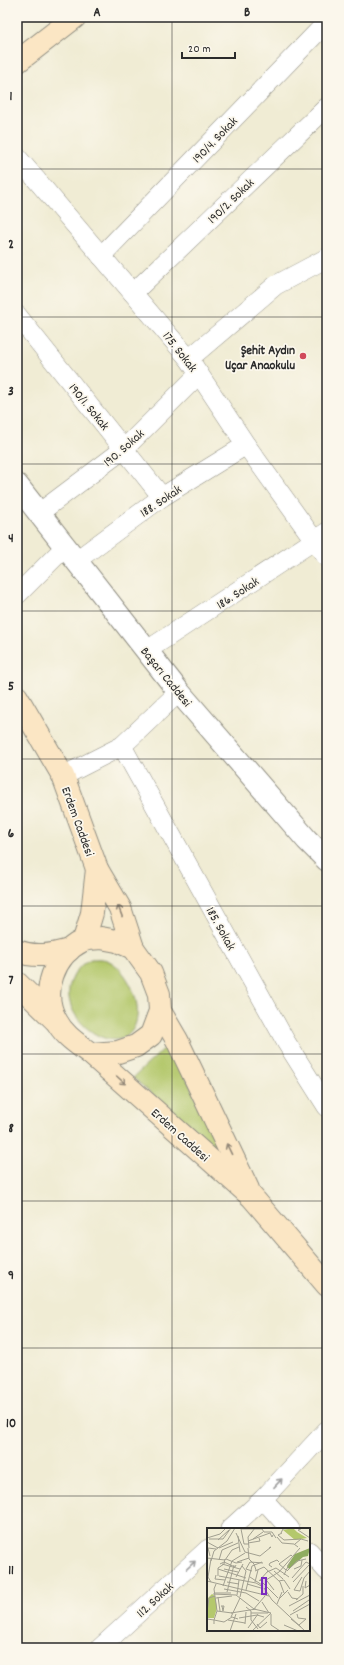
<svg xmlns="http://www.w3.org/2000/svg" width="344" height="1665" font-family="Dekko,sans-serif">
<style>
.green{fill:#b4c86c;stroke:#707a4c}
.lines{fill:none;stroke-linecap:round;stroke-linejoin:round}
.minor-casing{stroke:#8e8c80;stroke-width:20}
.tertiary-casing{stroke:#8e8c80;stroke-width:24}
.secondary-casing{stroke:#8e8c80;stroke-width:24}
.minor{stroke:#fff;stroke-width:19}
.tertiary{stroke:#fff;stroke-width:22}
.secondary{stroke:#fbe6c4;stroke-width:22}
.oneway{stroke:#938878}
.oneway2{stroke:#a0a0a0}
.grid{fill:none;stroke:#2b2b2b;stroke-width:1;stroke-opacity:0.55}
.poi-dot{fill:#d1495b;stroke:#fbf7ec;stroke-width:1.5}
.labels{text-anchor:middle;stroke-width:3.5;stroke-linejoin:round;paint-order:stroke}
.street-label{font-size:13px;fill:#2b2b2b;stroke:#fbf7ec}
.poi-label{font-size:13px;font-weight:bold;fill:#2b2b2b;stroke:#fbf7ec;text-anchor:end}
.inset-road{fill:none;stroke:#a19f90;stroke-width:1}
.view{fill:#7b2cbf;fill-opacity:0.15;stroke:#7b2cbf;stroke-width:2}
.inset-edge{fill:none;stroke:#2b2b2b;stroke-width:2}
.neatline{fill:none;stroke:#2b2b2b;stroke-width:1.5}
.grid-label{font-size:13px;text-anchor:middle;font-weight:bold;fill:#2b2b2b}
</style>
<rect width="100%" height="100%" fill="#fbf7ec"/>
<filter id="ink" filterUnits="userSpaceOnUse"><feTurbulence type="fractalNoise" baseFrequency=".025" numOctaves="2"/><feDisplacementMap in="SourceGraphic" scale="8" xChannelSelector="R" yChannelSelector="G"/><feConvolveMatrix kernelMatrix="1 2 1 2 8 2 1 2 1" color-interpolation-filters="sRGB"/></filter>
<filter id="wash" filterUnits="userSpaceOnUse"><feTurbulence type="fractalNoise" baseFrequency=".012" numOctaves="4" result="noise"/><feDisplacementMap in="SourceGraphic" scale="16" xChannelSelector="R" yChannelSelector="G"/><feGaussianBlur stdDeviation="0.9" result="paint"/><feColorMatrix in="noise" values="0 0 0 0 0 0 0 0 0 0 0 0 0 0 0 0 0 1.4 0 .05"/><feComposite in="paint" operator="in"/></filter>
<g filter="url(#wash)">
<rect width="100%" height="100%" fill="#f0ecd4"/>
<g class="green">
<path d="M 91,959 C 97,959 103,958 109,961 C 127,970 142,1001 136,1022 C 123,1066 53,1019 72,979 C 76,970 82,963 91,959 Z"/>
<path d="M 170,1043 L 221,1151 L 133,1078 Z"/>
</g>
</g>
<g filter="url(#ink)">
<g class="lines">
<defs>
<g id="minor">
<path d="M 17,157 L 189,359 L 246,445 L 327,558"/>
<path d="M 101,256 L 327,22"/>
<path d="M 133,293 L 327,107"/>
<path d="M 17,315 L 162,497"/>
<path d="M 189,359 L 276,285 L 327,258"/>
<path d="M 39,513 L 124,449 L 199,374"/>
<path d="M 77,560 L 162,497 L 246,445"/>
<path d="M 17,595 L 66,546"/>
<path d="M 146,651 L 327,532"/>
<path d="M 122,746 L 286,1042 L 327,1107"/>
<path d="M 63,776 L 122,746 L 179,692"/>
<path d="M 263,1499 L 290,1529"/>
<path d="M 230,1529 L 263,1499 L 327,1430"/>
<path d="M 309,1551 L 327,1571"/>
<path d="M 100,1648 L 208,1549"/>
</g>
<path id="tertiary" d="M 17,485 L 179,692 L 307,840 L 327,860"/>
<g id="secondary">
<path d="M 17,62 L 75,17"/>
<path d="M 17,697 L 63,776 L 97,869 L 120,908 L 133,948"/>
<path d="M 101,938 L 117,941 L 133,948 L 151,973 L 159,994 L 160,1011 L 151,1035 L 136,1046 L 118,1052 L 91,1054 C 78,1044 64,1036 56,1020 C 40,992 54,955 82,941 C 87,938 95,939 101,938 Z"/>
<path d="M 84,940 L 92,913 L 97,869"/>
<path d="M 17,951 C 35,958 51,955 69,950"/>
<path d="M 17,983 L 55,1020"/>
<path d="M 160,1011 L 177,1040 L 248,1189"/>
<path d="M 91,1054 L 252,1197 L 327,1285"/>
</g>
</defs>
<use href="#minor" class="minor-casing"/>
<use href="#tertiary" class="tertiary-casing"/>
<use href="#secondary" class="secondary-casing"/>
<use href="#minor" class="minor"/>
<use href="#tertiary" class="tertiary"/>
<use href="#secondary" class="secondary"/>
</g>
<defs><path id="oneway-shaft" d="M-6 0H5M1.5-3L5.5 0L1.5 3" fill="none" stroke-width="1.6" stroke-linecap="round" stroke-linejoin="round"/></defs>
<g class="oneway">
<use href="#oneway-shaft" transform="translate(120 911) rotate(-111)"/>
<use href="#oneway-shaft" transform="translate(121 1080) rotate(42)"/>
<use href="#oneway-shaft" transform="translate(229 1149) rotate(-116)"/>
</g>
<g class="oneway2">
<use href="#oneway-shaft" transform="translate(278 1483) rotate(-47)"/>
<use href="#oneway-shaft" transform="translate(191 1565) rotate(-43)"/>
</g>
</g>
<path class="grid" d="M 172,17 L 172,1648M 17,169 L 327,169M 17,317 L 327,317M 17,464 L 327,464M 17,611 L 327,611M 17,759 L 327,759M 17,906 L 327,906M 17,1054 L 327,1054M 17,1201 L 327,1201M 17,1348 L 327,1348M 17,1496 L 327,1496"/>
<circle class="poi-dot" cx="303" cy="356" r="4"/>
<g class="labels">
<g class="street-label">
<text transform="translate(214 139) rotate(-46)" y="5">190/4. Sokak</text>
<text transform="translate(230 200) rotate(-44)" y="5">190/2. Sokak</text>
<text transform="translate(181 351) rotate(52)" y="5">175. Sokak</text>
<text transform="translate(90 406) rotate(51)" y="5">190/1. Sokak</text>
<text transform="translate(123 447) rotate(-41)" y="5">190. Sokak</text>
<text transform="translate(160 500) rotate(-34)" y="5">188. Sokak</text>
<text transform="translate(237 592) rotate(-33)" y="5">186. Sokak</text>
<text transform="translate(167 676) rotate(51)" y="5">Başarı Caddesi</text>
<text transform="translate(79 821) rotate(70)" y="5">Erdem Caddesi</text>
<text transform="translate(222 928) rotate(61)" y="5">185. Sokak</text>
<text transform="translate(181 1134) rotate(42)" y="5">Erdem Caddesi</text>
<text transform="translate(154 1599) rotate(-43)" y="5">112. Sokak</text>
</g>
<g class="poi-label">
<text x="295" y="354">Şehit Aydın<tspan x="295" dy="15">Uçar Anaokulu</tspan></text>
</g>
</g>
<g transform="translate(207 1528)">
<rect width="103" height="103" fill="#f0ecd4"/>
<path d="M 86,0 L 90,4 L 100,10 L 88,12 L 76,2 ZM 5,66 L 8,68 L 10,80 L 7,90 L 0,90 L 1,70 Z" fill="#b4c86c"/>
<path d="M 103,20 L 101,28 L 96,29 L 82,41 L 80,38 L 88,26 Z" fill="#8fac60"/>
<path class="inset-road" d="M 94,1 L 91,2 L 103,10M 29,5 L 38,24 L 53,28M 74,5 L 76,1 L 84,0M 75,5 L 71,7 L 77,12 L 94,11M 31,8 L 33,24M 70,9 L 75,15 L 87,16 L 91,19M 0,10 L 13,6 L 19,0M 2,11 L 16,11 L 24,0M 46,11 L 56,4M 11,12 L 22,2M 41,13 L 63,5 L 65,9 L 66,7M 0,14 L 11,20M 41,15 L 53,13 L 52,10M 42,16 L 37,16 L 34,1 L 55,1 L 57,4 L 65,4 L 69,10M 88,16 L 94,11 L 101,13M 12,20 L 26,14M 41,20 L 42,31 L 47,36 L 49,42M 42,20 L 41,9 L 48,0M 3,28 L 1,20 L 9,21M 53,28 L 64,19 L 62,20M 0,30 L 18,32 L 25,22 L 32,19M 19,31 L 29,35 L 35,34M 12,32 L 15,22 L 31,15M 4,33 L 7,23 L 20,13 L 28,0M 30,34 L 42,30M 13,36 L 17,34 L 28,39 L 29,37M 15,36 L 33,41M 65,39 L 62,37 L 63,35 L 70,32 L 72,34M 11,41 L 39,50M 17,41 L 31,44M 87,41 L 94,38 L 95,32M 79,42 L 72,36 L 84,27 L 85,28M 45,43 L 39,41 L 43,34 L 56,35M 48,43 L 57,39 L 73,54 L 77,65M 67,43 L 76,51M 80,43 L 90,33 L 99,31M 60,44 L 69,40 L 82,49M 72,44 L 93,20M 9,47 L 8,51 L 18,52M 77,47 L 83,34M 11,48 L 11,40 L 17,36 L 18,31M 12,48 L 49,55 L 56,59M 29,49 L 36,36M 43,49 L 55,57M 57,49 L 67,62M 85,50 L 99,34 L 103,36M 53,52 L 71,70M 59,52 L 72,44M 0,53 L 62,68M 52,53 L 61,43M 72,53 L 77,52 L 83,61M 99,53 L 98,60 L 103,57M 4,54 L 1,49 L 4,31M 20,54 L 32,56M 48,54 L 51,42M 86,54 L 103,36M 40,56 L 54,60M 16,58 L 25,33 L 38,25M 57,60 L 65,72 L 98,103M 17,61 L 39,65 L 52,73M 39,62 L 45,38 L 55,34M 87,62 L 93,63 L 97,50 L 103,43M 87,62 L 95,49M 20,64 L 27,37M 81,64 L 85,70 L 91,71M 8,65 L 24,65M 6,66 L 29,67 L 47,81 L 64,85M 30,67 L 32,52M 11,69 L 13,83M 33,69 L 39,43 L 35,38M 9,70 L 25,68M 72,71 L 81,62M 89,72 L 96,66 L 96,58M 55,74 L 62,85M 70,76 L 75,64M 14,78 L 17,78 L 16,83 L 15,78M 82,78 L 103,67M 39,79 L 44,83 L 44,92 L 51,101M 46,82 L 58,68M 10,83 L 25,85M 86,83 L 102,72M 0,84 L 2,70 L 8,68M 24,85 L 49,81M 44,85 L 61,85M 64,86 L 64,97 L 73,103M 90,86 L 91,90 L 99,91 L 92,97M 83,87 L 103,76M 24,89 L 33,70M 32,90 L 50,87 L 57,89M 0,91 L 7,92 L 10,83 L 7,61 L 9,56M 84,91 L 94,99M 21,92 L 38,95M 7,96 L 7,92 L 17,94 L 25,89 L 31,91M 38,96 L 39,84M 50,96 L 53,100 L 60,94M 77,97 L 91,103M 41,100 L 51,86M 23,103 L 29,86M 45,103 L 64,85"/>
<path class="view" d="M 55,50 L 59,50 L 59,66 L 55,66 Z"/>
<rect width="103" height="103" class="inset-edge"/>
</g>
<rect width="344" height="1665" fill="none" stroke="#fbf7ec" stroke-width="44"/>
<path d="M182 52v6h53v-6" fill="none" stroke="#2b2b2b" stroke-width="2"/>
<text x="188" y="52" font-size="12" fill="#2b2b2b" stroke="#fbf7ec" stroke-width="3" paint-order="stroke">20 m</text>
<rect x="22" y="22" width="300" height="1621" class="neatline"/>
<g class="grid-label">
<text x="97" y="16">A</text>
<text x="247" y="16">B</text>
<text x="11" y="100">1</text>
<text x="11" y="248">2</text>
<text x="11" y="395">3</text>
<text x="11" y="542">4</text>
<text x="11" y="690">5</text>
<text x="11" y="837">6</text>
<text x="11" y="984">7</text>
<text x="11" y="1132">8</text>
<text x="11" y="1279">9</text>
<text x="11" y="1427">10</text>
<text x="11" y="1574">11</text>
</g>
</svg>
